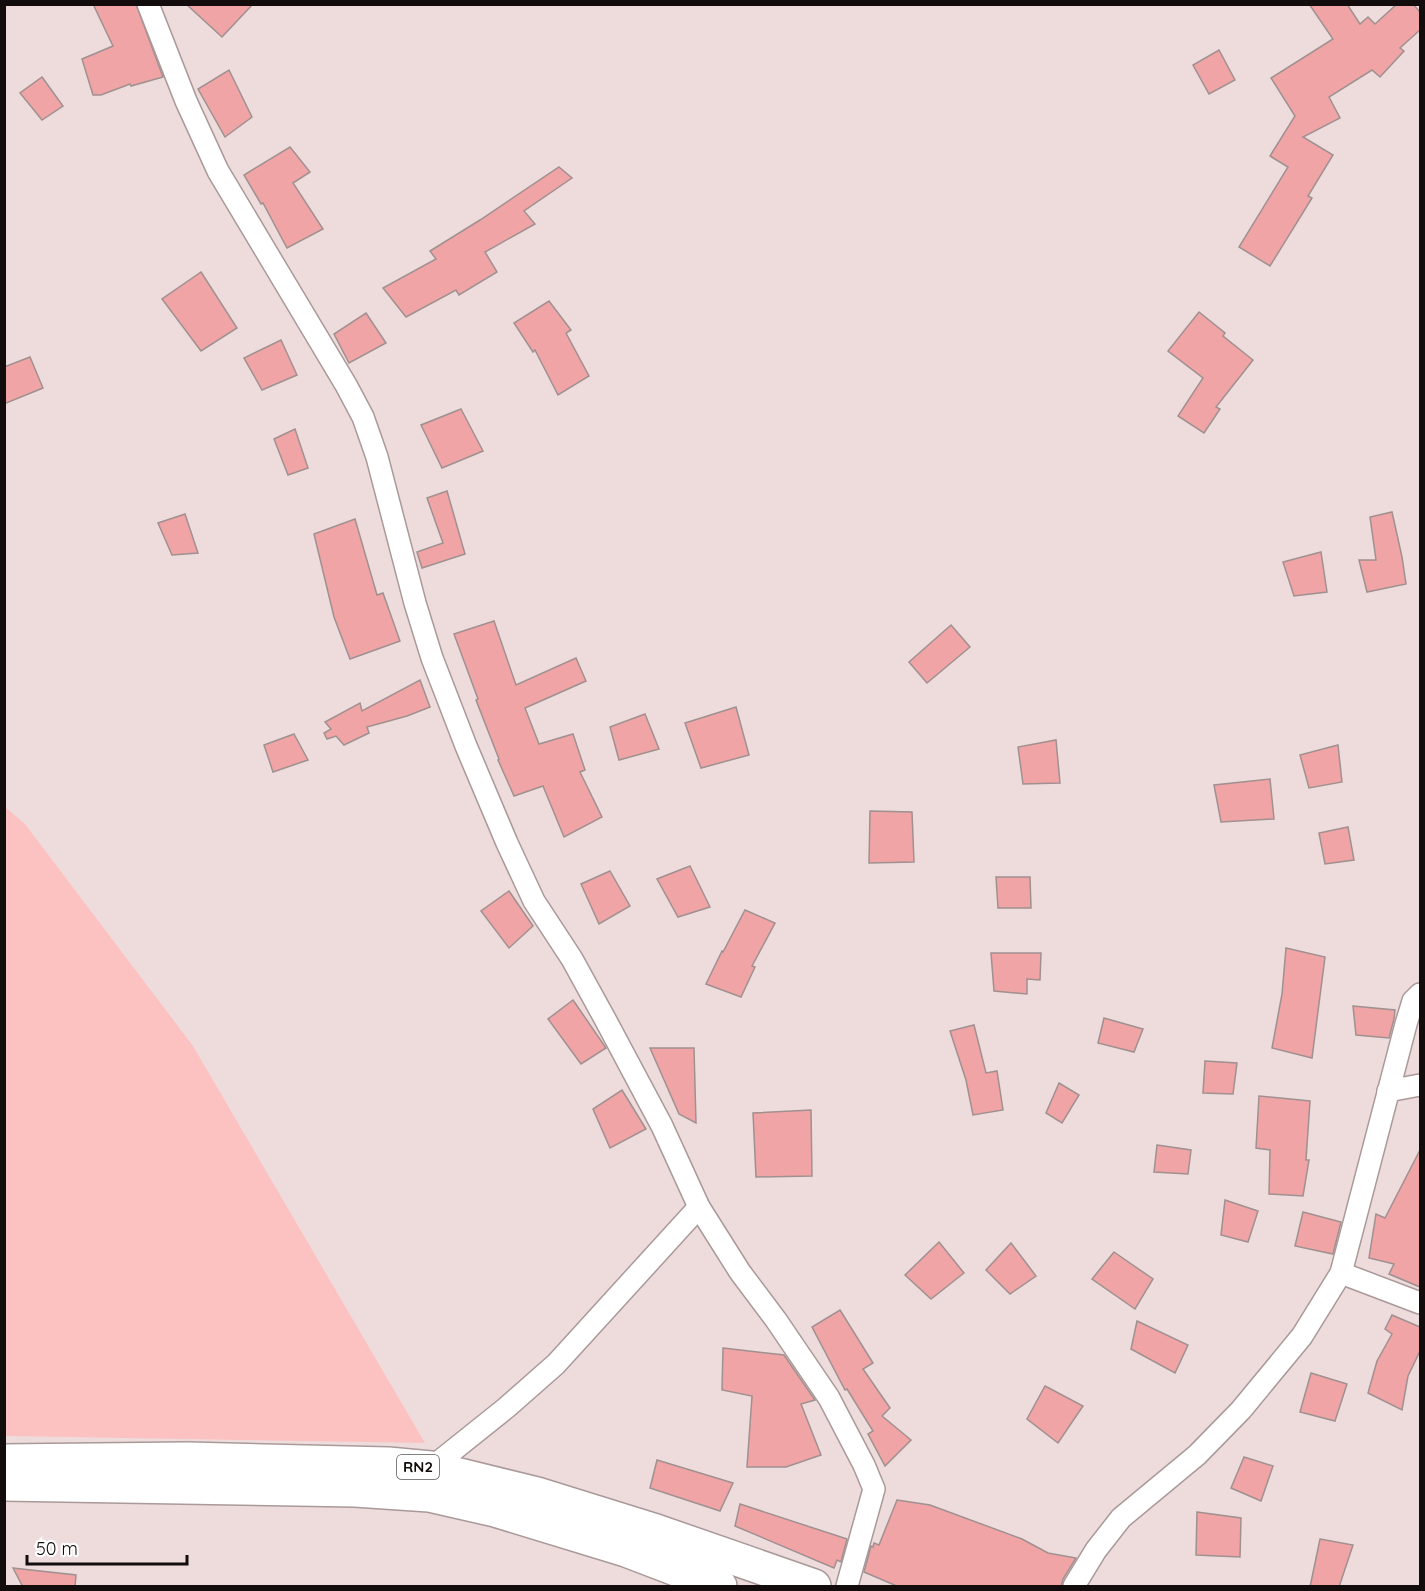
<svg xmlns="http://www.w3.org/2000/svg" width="1425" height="1591" font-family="Quicksand,sans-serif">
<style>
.green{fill:#fcc2c2}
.building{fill:#f0a4a5;stroke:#a09090;stroke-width:1.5}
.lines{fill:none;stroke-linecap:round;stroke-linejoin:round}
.street-casing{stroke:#a99;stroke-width:24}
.highway-casing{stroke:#a99;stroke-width:36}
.street{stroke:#fff;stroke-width:21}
.highway{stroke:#fff;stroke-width:33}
.labels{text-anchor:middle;stroke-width:4.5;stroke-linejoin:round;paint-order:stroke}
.shield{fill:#fff;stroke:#595555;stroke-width:1.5}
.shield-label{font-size:15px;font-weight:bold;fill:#120c0c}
</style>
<rect width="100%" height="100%" fill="#eedcdc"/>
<path class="green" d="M 4,806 L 25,824 L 193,1046 L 425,1443 L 5,1436 Z"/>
<g class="building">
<path d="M 93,4 L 136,4 L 163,77 L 131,86 L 130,84 L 101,95 L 93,95 L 82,59 L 113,46 Z"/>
<path d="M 186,4 L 253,4 L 222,37 Z"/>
<path d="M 1309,4 L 1347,4 L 1360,24 L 1368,17 L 1375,24 L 1397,4 L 1413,4 L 1420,12 L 1420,30 L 1400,48 L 1404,51 L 1380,77 L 1372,70 L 1329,97 L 1340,118 L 1303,137 L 1333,155 L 1308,196 L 1312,198 L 1270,266 L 1239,247 L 1288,167 L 1270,156 L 1295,116 L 1271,78 L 1333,39 Z"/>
<path d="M 1219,50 L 1235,80 L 1209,94 L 1193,65 Z"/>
<path d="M 229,70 L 252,117 L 225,137 L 198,89 Z"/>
<path d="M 42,77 L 63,106 L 42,120 L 20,93 Z"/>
<path d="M 290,147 L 310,172 L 293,183 L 323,229 L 287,248 L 263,203 L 261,204 L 244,175 Z"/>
<path d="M 559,167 L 572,178 L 524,211 L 535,224 L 485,252 L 497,272 L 459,295 L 456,290 L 406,317 L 383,288 L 436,259 L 430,251 L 480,220 Z"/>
<path d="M 201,272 L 237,328 L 201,351 L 162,299 Z"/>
<path d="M 549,301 L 571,330 L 566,333 L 589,376 L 558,395 L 535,350 L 533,352 L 514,323 Z"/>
<path d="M 1199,312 L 1225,333 L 1223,336 L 1253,360 L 1216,407 L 1220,409 L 1204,433 L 1178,416 L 1203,378 L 1168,351 Z"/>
<path d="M 366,313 L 386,343 L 349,363 L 334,334 Z"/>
<path d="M 281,340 L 297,375 L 262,390 L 244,358 Z"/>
<path d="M 30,357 L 43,388 L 4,404 L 4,367 Z"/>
<path d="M 461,409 L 483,451 L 442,468 L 421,425 Z"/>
<path d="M 295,429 L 308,468 L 288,475 L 274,439 Z"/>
<path d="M 447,491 L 465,554 L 422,568 L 417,552 L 443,543 L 427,498 Z"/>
<path d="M 1392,512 L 1402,557 L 1406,584 L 1367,592 L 1359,560 L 1376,560 L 1370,517 Z"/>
<path d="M 185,514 L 198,553 L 172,555 L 158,523 Z"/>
<path d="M 355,519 L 377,595 L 383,593 L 400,641 L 350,659 L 334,617 L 314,534 Z"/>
<path d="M 1321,552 L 1327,592 L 1294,596 L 1283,562 Z"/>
<path d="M 494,621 L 516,685 L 576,658 L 586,681 L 525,708 L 539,744 L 573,734 L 585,770 L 580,772 L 602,817 L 564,837 L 543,786 L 514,796 L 498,760 L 499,759 L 476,700 L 478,699 L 454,634 Z"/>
<path d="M 951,625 L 970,647 L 927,683 L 909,662 Z"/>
<path d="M 420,680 L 430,707 L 407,716 L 367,727 L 369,733 L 344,745 L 336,736 L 327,739 L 324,733 L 331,729 L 325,722 L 360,703 L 362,711 Z"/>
<path d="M 736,707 L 749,755 L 701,768 L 685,723 Z"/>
<path d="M 645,714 L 659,749 L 619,760 L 610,727 Z"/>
<path d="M 294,734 L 308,760 L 273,772 L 264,745 Z"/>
<path d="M 1056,740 L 1060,783 L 1023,784 L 1018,747 Z"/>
<path d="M 1338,745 L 1342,782 L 1309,788 L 1300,755 Z"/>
<path d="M 1270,779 L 1274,819 L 1221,822 L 1214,785 Z"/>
<path d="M 870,811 L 912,812 L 914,862 L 869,863 Z"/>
<path d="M 1348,827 L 1354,860 L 1325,864 L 1319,833 Z"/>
<path d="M 690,866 L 710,907 L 678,917 L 657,879 Z"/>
<path d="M 610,871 L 630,906 L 599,924 L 581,884 Z"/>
<path d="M 996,877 L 1030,877 L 1031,908 L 998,908 Z"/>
<path d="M 509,891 L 533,926 L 509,948 L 481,911 Z"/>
<path d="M 745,910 L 775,923 L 752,966 L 755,967 L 741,997 L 706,984 L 722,951 L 723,952 Z"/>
<path d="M 1286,948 L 1325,957 L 1312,1058 L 1272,1048 L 1282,994 Z"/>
<path d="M 991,953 L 1041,953 L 1040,980 L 1027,979 L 1027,994 L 994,991 Z"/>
<path d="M 573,1000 L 606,1048 L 581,1064 L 548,1019 Z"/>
<path d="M 1353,1006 L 1395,1010 L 1394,1019 L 1389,1038 L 1356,1035 Z"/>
<path d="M 1104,1018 L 1143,1029 L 1134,1052 L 1098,1043 Z"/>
<path d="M 974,1025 L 986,1073 L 997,1071 L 1003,1110 L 973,1115 L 966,1080 L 950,1031 Z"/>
<path d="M 650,1048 L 694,1048 L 696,1123 L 679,1114 Z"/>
<path d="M 1205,1061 L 1237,1063 L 1233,1094 L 1203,1093 Z"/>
<path d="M 1059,1083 L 1079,1095 L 1062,1123 L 1046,1113 Z"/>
<path d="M 622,1090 L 646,1129 L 610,1148 L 593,1109 Z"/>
<path d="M 1259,1096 L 1310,1101 L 1306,1160 L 1309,1160 L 1303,1196 L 1269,1194 L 1270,1150 L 1256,1148 Z"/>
<path d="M 811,1110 L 812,1176 L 756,1177 L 753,1113 Z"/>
<path d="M 1157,1145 L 1191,1150 L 1188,1174 L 1154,1172 Z"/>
<path d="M 1420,1150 L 1420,1287 L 1389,1274 L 1394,1264 L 1369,1258 L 1376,1214 L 1385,1218 Z"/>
<path d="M 1225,1200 L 1258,1211 L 1248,1242 L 1221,1235 Z"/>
<path d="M 1303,1212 L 1341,1222 L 1333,1254 L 1295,1246 Z"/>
<path d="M 939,1242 L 964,1273 L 931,1299 L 905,1275 Z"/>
<path d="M 1011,1243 L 1036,1276 L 1010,1294 L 986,1270 Z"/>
<path d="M 1114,1252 L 1153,1279 L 1135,1309 L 1092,1279 Z"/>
<path d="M 840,1310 L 873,1363 L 863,1369 L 890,1408 L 882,1416 L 911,1440 L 885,1466 L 868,1434 L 873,1431 L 847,1389 L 845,1390 L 812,1327 Z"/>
<path d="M 1392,1315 L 1420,1327 L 1420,1351 L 1408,1376 L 1402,1410 L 1368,1393 L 1377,1361 L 1392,1334 L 1385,1329 Z"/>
<path d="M 1137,1321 L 1188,1345 L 1175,1373 L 1131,1349 Z"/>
<path d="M 723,1348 L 784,1355 L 815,1400 L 801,1404 L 821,1455 L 786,1467 L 747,1467 L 752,1396 L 722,1390 Z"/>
<path d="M 1311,1373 L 1347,1384 L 1335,1421 L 1300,1412 Z"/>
<path d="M 1045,1386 L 1083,1406 L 1058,1443 L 1027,1419 Z"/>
<path d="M 1244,1457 L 1273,1466 L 1261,1501 L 1231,1488 Z"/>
<path d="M 657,1460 L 733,1483 L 720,1511 L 650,1488 Z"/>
<path d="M 897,1500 L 930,1505 L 1022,1539 L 1048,1553 L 1076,1558 L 1063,1579 L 1061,1587 L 899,1587 L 864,1572 L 871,1546 L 873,1547 L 874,1543 L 879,1545 Z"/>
<path d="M 740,1504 L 847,1539 L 841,1562 L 837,1560 L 834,1568 L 735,1526 Z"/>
<path d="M 1197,1512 L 1241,1518 L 1240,1557 L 1196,1555 Z"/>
<path d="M 1320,1539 L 1353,1545 L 1339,1587 L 1310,1587 Z"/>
<path d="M 13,1568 L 76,1575 L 75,1587 L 23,1587 Z"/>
</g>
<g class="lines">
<defs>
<g id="street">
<path d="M 148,4 L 186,101 L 218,171 L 346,385 L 363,417 L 377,457 L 415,603 L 432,658 L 466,746 L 507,843 L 534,901 L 572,959 L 605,1019 L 662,1126 L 699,1207 L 740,1272 L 776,1320 L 829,1398 L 864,1465 L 874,1489 L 847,1586"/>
<path d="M 1388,1091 L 1420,1085"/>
<path d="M 1341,1273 L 1420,1303"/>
<path d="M 431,1468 L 506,1408 L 556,1364 L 699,1207"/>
<path d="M 1074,1586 L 1096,1550 L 1121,1518 L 1197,1455 L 1241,1410 L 1302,1336 L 1341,1273 L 1406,1024 L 1413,1001 L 1420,994"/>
</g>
<g id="highway">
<path d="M 4,1461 L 188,1459 L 388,1464 L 431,1468 L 537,1494 L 656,1531 L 814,1586"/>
<path d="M 4,1484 L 355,1490 L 429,1495 L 495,1510 L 626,1550 L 720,1586"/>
</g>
</defs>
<use href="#street" class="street-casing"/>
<use href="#highway" class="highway-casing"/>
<use href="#street" class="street"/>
<use href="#highway" class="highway"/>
</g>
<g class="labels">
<rect class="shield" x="397" y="1455" width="42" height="24" rx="4.5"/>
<g class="shield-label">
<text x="418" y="1472">RN2</text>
</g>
</g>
<rect width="1425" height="1591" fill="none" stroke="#120c0c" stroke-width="12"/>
<path d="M27 1555v9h160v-9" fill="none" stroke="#120c0c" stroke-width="3"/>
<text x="36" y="1555" font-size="18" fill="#120c0c" stroke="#ffffff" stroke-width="4.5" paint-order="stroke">50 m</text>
</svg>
